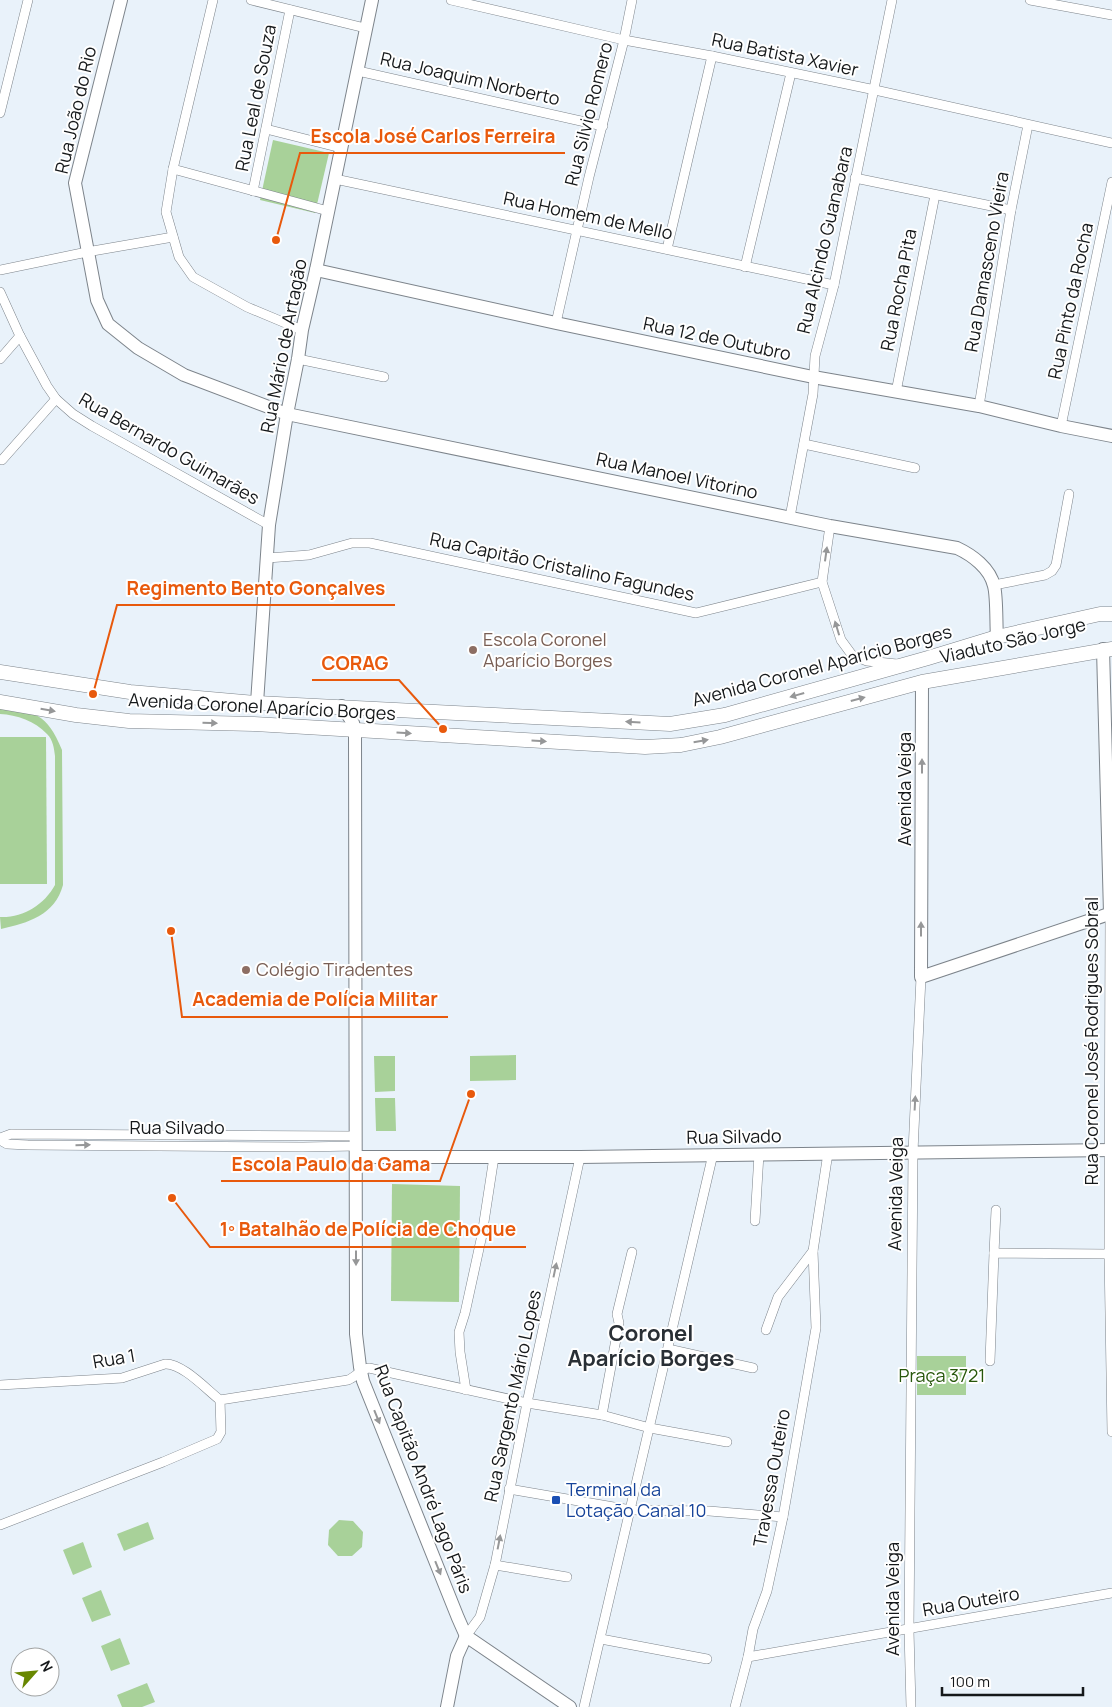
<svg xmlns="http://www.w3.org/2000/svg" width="1112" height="1707" font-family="Manrope,sans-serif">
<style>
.green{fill:#a8d199}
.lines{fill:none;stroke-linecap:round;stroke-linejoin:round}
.street-casing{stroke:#7d848b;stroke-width:10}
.secondary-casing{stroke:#7d848b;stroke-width:14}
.primary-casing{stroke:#7d848b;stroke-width:15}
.street{stroke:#fff;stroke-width:9}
.secondary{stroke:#fff;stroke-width:12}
.primary{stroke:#fff;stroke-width:14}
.oneway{fill:#969798}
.education-dot{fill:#8d6e63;stroke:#fff;stroke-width:2}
.transit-dot{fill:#1a4fb4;stroke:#fff;stroke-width:2}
.labels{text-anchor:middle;stroke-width:4;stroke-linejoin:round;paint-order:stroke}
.street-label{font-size:18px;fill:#15181a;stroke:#fff}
.education-label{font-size:18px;fill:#785e54;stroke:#fff;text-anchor:start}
.park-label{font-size:18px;fill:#27570b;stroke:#fff}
.transit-label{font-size:18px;fill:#164399;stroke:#fff;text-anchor:start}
.district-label{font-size:22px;font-weight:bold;fill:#292f35;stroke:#fff}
.leader{fill:none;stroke:#e8590c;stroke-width:2}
.callout-dot{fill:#e8590c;stroke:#fff;stroke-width:2}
.callout-label{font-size:19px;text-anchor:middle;font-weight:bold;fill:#e8590c;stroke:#fff;stroke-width:4;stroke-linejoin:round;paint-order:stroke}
</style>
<rect width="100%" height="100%" fill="#e9f2fa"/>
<g class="green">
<path d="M 273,140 L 329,153 L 315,213 L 260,200 Z"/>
<path d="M 0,703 C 35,713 47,713 62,750 L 63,885 C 55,915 28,923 1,929 L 0,917 C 23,918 44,905 55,885 L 55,756 C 54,748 53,740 47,734 C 35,721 17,715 0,714 Z"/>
<path d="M 0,737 L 46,737 L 47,884 L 0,884 Z"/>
<path d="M 516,1055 L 516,1080 L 470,1081 L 470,1056 Z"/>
<path d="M 374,1056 L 395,1056 L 395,1091 L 375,1092 Z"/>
<path d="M 375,1098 L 395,1098 L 396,1131 L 376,1131 Z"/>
<path d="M 392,1184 L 460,1186 L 459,1302 L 391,1301 Z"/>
<rect x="917" y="1356" width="49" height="39"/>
<path d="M 339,1520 L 353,1521 L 363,1532 L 362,1547 L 352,1556 L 338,1556 L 328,1545 L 329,1530 Z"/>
<path d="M 148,1522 L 154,1539 L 124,1551 L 117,1534 Z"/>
<path d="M 83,1542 L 92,1567 L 73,1575 L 63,1550 Z"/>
<path d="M 101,1590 L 111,1615 L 92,1622 L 82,1598 Z"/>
<path d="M 120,1638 L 130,1664 L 111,1671 L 101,1646 Z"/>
<path d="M 147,1683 L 155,1702 L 142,1707 L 122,1707 L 117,1695 Z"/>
</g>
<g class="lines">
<defs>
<g id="street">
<path d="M 213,0 L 173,169 L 166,212 L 179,257 L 193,277 L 247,307 L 302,330"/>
<path d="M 251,0 L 365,28"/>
<path d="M 451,0 L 624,40 L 712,56 L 875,90 L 1112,143"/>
<path d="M 1030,0 L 1112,15"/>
<path d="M 358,71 L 603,126"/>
<path d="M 0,113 L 28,0"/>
<path d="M 266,129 L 341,148"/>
<path d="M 173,169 L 328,211"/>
<path d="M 855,178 L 1011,210"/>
<path d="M 335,179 L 834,285"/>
<path d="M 253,191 L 290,10"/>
<path d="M 667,249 L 712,56"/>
<path d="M 745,267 L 791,73"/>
<path d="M 0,270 L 87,252 L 173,237"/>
<path d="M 0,292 L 20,336 L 47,386 L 56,399 L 73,414 L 92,426 L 269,525"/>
<path d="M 556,323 L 589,177 L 624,40 L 632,0"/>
<path d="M 0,359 L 20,336"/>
<path d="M 298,359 L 384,377"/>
<path d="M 896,392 L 935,195"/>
<path d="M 979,406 L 1011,210 L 1028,125"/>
<path d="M 1061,426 L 1112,182"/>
<path d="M 804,444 L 915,468"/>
<path d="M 2,460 L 56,399"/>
<path d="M 790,517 L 813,394 L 815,356 L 834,285 L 892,0"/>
<path d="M 830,526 L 822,582 L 841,640 L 852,655 L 867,661 L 897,664"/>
<path d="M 267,558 L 309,555 L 352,543 L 370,543 L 696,613 L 822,582"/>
<path d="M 994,585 L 1045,575 L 1052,571 L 1056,565 L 1069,494"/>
<path d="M 1110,913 L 1109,1254 L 1112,1432"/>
<path d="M 0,1138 L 11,1134 L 355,1136"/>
<path d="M 0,1140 L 7,1144 L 28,1145 L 303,1147 L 356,1146"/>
<path d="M 755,1221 L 759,1154"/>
<path d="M 994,1253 L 996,1210"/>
<path d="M 766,1330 L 778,1297 L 813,1251 L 828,1153"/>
<path d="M 668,1349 L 753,1368"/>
<path d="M 990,1361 L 994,1253 L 1109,1254"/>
<path d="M 0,1385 L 122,1378 L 165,1364 C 182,1363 206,1389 220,1400"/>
<path d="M 466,1390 L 460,1352 L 459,1332 L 465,1313 L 482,1235 L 494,1157"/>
<path d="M 602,1415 L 619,1323 L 617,1314 L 632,1252"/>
<path d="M 509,1489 L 631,1510 L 709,1511 L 783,1517"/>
<path d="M 0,1525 L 163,1462 L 217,1439 L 221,1432 L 220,1400 L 348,1380 C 356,1377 361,1369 369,1368 L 527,1403 L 602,1415 L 650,1428 L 727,1442"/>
<path d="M 495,1565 L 567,1577"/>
<path d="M 466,1636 L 480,1617 L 495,1565 L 527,1403 L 580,1157"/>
<path d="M 601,1639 L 707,1659"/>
<path d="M 748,1657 L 1112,1593"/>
<path d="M 584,1707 L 713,1154"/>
<path d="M 735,1707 L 748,1657 L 753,1629 L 767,1591 L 783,1517 L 816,1328 L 813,1251"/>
<path d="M 911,1707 L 909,1630 L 913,1152 L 921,977"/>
</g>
<g id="secondary">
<path d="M 121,0 L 75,183 L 97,300 L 108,324 L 138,348 L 184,375 L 287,414 L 830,526 L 957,548 C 972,555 990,568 994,586 C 997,597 996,624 997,637"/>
<path d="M 316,270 L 556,323 L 813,377 L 979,406 L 1061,426 L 1112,436"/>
<path d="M 1103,649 L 1110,913"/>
<path d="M 922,682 L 921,977 L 1112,913"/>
<path d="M 257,703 L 269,525 L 287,414 L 298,359 L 302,330 L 316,270 L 372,0"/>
<path d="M 342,706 L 353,723 L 355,730 L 356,1334 L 360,1367 L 363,1381 L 458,1618 L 466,1636"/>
<path d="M 356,1157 L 580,1157 L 1112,1150"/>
<path d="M 466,1636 L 570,1707"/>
<path d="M 447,1707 L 457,1656 L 466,1636"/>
</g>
<g id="primary">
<path d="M 0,672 L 130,692 L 257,703 L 670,724 L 725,715 L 928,658 L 997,637 L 1100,614 L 1112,614"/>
<path d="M 0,702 L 76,715 L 129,721 L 254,724 L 645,747 L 681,745 L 720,737 L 922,682 L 1112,649"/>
</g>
</defs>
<use href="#street" class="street-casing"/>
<use href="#secondary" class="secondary-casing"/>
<use href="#primary" class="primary-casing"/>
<use href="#street" class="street"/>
<use href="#secondary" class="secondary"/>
<use href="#primary" class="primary"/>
</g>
<defs><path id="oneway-solid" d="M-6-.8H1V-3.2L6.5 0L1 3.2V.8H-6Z" transform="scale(1.25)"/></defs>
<g class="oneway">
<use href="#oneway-solid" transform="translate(826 554) rotate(-82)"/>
<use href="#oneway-solid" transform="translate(837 628) rotate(-107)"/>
<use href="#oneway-solid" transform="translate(797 695) rotate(164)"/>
<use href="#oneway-solid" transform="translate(858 699) rotate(-15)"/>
<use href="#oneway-solid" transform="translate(48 710) rotate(10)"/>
<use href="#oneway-solid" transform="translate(633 722) rotate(-177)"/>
<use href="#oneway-solid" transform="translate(210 723) rotate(2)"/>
<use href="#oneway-solid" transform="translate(404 733) rotate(3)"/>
<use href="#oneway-solid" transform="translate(539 741) rotate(3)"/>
<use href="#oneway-solid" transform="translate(701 741) rotate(-10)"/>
<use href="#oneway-solid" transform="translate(922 766) rotate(-90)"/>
<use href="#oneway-solid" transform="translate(921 929) rotate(-90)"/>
<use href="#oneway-solid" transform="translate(915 1103) rotate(-87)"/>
<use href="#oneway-solid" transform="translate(83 1145) rotate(-1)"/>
<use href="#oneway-solid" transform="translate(356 1258) rotate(90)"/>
<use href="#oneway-solid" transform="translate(555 1270) rotate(-78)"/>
<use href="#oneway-solid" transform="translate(377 1417) rotate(68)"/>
<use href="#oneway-solid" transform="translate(499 1542) rotate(-79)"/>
<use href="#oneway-solid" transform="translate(438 1568) rotate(68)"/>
</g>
<g class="education-dot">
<circle cx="473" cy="650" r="5"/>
<circle cx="246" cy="970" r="5"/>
</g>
<rect class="transit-dot" x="551" y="1495" width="10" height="10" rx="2.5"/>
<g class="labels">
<g class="street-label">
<text transform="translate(785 55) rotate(12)" y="6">Rua Batista Xavier</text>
<text transform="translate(470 79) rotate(13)" y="6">Rua Joaquim Norberto</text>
<text transform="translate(256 98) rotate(-79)" y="6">Rua Leal de Souza</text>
<text transform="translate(76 110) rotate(-77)" y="6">Rua João do Rio</text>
<text transform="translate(589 114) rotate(-76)" y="6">Rua Silvio Romero</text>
<text transform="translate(588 216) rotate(12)" y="6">Rua Homem de Mello</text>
<text transform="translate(825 240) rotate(-77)" y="6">Rua Alcindo Guanabara</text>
<text transform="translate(987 262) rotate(-80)" y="6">Rua Damasceno Vieira</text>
<text transform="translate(899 290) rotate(-79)" y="6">Rua Rocha Pita</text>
<text transform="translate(1071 301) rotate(-78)" y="6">Rua Pinto da Rocha</text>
<text transform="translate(717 339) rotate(12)" y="6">Rua 12 de Outubro</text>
<text transform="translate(284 346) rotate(-79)" y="6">Rua Mário de Artagão</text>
<text transform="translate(169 449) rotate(30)" y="6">Rua Bernardo Guimarães</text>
<text transform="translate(677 476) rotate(12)" y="6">Rua Manoel Vitorino</text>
<text transform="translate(562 567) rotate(12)" y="6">Rua Capitão Cristalino Fagundes</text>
<text transform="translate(1013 641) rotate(-13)" y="6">Viaduto São Jorge</text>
<text transform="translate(822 666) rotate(-15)" y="6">Avenida Coronel Aparício Borges</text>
<text transform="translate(262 707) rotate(3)" y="6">Avenida Coronel Aparício Borges</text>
<text transform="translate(905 789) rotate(-90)" y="6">Avenida Veiga</text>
<text transform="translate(1092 1041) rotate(-90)" y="6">Rua Coronel José Rodrigues Sobral</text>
<text x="177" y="1134">Rua Silvado</text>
<text transform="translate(734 1137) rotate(-1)" y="6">Rua Silvado</text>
<text transform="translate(896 1194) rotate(-89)" y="6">Avenida Veiga</text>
<text transform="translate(114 1359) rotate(-10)" y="6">Rua 1</text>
<text transform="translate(513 1396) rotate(-78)" y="6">Rua Sargento Mário Lopes</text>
<text transform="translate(772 1478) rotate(-80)" y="6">Travessa Outeiro</text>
<text transform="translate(423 1479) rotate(69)" y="6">Rua Capitão André Lago Páris</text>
<text transform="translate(893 1599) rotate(-90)" y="6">Avenida Veiga</text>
<text transform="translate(971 1602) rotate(-10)" y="6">Rua Outeiro</text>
</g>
<g class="education-label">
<text x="483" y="646">Escola Coronel<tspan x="483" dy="21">Aparício Borges</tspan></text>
<text x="256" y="976">Colégio Tiradentes</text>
</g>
<g class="park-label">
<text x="942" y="1382">Praça 3721</text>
</g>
<g class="transit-label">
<text x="566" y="1496">Terminal da<tspan x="566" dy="21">Lotação Canal 10</tspan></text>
</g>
<g class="district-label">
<text x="651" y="1341">Coronel<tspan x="651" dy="25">Aparício Borges</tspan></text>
</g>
</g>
<path class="leader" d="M276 240L300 153H565M93 694L117 605H395M443 729L399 680H312M171 931L182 1017H448M471 1094L440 1181H221M172 1198L210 1247H526"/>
<g class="callout-dot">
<circle cx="276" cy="240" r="5"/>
<circle cx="93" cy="694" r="5"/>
<circle cx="443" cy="729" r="5"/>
<circle cx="171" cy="931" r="5"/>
<circle cx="471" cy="1094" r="5"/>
<circle cx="172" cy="1198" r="5"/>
</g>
<g class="callout-label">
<text x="433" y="143">Escola José Carlos Ferreira</text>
<text x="256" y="595">Regimento Bento Gonçalves</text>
<text x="355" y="670">CORAG</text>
<text x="315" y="1006">Academia de Polícia Militar</text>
<text x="331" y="1171">Escola Paulo da Gama</text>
<text x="368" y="1236">1º Batalhão de Polícia de Choque</text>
</g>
<g transform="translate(35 1672) rotate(63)"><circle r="24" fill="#ffffff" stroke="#a1a3a3"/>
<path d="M0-4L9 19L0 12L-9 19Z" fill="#688700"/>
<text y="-8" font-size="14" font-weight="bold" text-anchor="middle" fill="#15181a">N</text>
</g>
<path d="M942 1687v8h141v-8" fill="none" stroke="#15181a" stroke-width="2.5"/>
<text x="950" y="1687" font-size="15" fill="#15181a" stroke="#ffffff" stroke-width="4" paint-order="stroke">100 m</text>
</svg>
